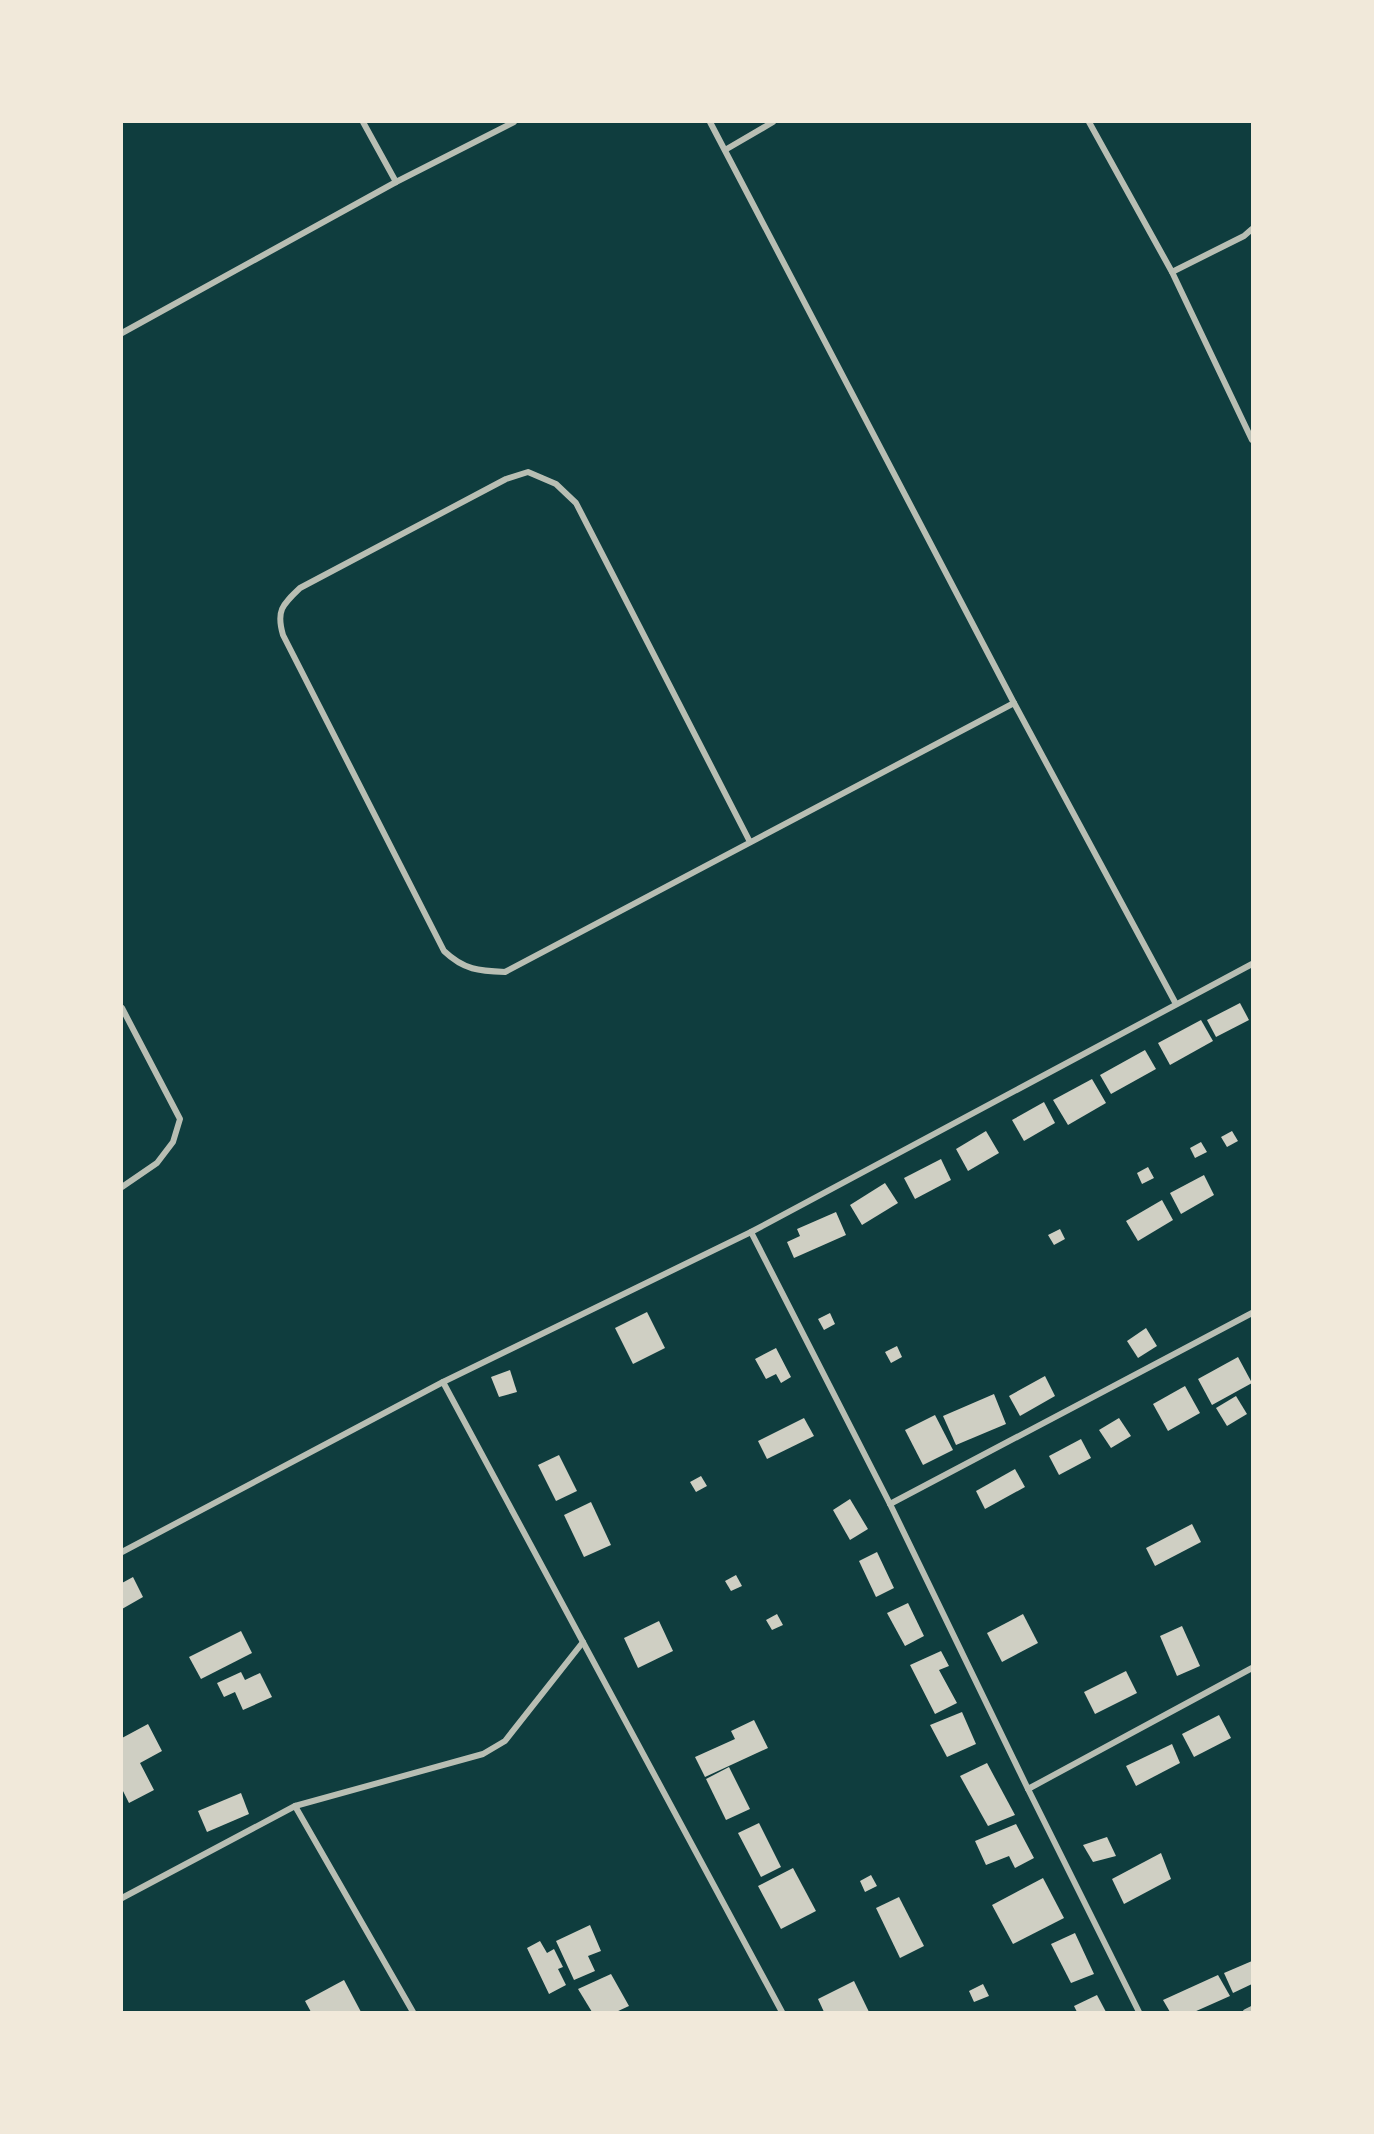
<svg xmlns="http://www.w3.org/2000/svg" width="1374" height="2134" font-family="'PT Sans Narrow',sans-serif">
<style>
.building{fill:#cfcfc3}
.lines{fill:none;stroke-linecap:round;stroke-linejoin:round}
.minor{stroke:#b8beb3;stroke-width:6}
</style>
<rect width="100%" height="100%" fill="#0f3d3e"/>
<g class="building">
<path d="M 1240,1003 L 1249,1020 L 1216,1037 L 1207,1020 Z"/>
<path d="M 1201,1020 L 1213,1041 L 1170,1065 L 1158,1043 Z"/>
<path d="M 1145,1050 L 1156,1069 L 1111,1094 L 1100,1075 Z"/>
<path d="M 1092,1079 L 1106,1103 L 1068,1125 L 1053,1100 Z"/>
<path d="M 1044,1102 L 1055,1123 L 1024,1141 L 1012,1120 Z"/>
<path d="M 986,1131 L 999,1153 L 968,1171 L 956,1149 Z"/>
<path d="M 1232,1131 L 1238,1141 L 1227,1147 L 1221,1137 Z"/>
<path d="M 1201,1142 L 1207,1152 L 1195,1158 L 1190,1148 Z"/>
<path d="M 941,1159 L 951,1180 L 915,1199 L 904,1178 Z"/>
<path d="M 1148,1167 L 1154,1178 L 1142,1184 L 1137,1173 Z"/>
<path d="M 1204,1175 L 1214,1195 L 1181,1214 L 1170,1193 Z"/>
<path d="M 885,1183 L 898,1203 L 862,1225 L 850,1205 Z"/>
<path d="M 1162,1200 L 1173,1220 L 1138,1241 L 1126,1221 Z"/>
<path d="M 836,1212 L 846,1235 L 794,1258 L 787,1242 L 800,1236 L 797,1229 Z"/>
<path d="M 1060,1229 L 1065,1239 L 1054,1245 L 1048,1235 Z"/>
<path d="M 647,1312 L 665,1348 L 633,1364 L 615,1328 Z"/>
<path d="M 830,1313 L 835,1324 L 824,1330 L 818,1319 Z"/>
<path d="M 1146,1328 L 1157,1346 L 1138,1358 L 1127,1341 Z"/>
<path d="M 897,1346 L 902,1357 L 891,1363 L 885,1352 Z"/>
<path d="M 776,1348 L 791,1377 L 781,1383 L 776,1374 L 766,1379 L 755,1359 Z"/>
<path d="M 1238,1357 L 1252,1383 L 1212,1405 L 1198,1379 Z"/>
<path d="M 510,1370 L 517,1392 L 499,1397 L 491,1377 Z"/>
<path d="M 1045,1376 L 1055,1396 L 1020,1416 L 1009,1396 Z"/>
<path d="M 1185,1386 L 1200,1413 L 1168,1431 L 1153,1404 Z"/>
<path d="M 994,1394 L 1006,1424 L 956,1445 L 943,1416 Z"/>
<path d="M 1236,1396 L 1247,1414 L 1227,1426 L 1216,1408 Z"/>
<path d="M 935,1415 L 953,1450 L 923,1465 L 905,1430 Z"/>
<path d="M 804,1418 L 814,1436 L 767,1459 L 758,1441 Z"/>
<path d="M 1119,1418 L 1131,1436 L 1111,1448 L 1099,1430 Z"/>
<path d="M 1081,1439 L 1091,1458 L 1059,1475 L 1049,1456 Z"/>
<path d="M 559,1455 L 577,1491 L 556,1501 L 538,1465 Z"/>
<path d="M 1015,1469 L 1025,1487 L 985,1509 L 976,1491 Z"/>
<path d="M 701,1476 L 707,1486 L 696,1492 L 690,1482 Z"/>
<path d="M 850,1499 L 868,1529 L 850,1540 L 833,1510 Z"/>
<path d="M 591,1502 L 611,1545 L 584,1557 L 564,1515 Z"/>
<path d="M 1192,1524 L 1201,1542 L 1155,1566 L 1146,1548 Z"/>
<path d="M 877,1552 L 894,1588 L 876,1597 L 859,1561 Z"/>
<path d="M 736,1575 L 742,1586 L 731,1591 L 725,1581 Z"/>
<path d="M 133,1577 L 143,1597 L 122,1609 L 122,1583 Z"/>
<path d="M 908,1603 L 924,1636 L 905,1646 L 887,1613 Z"/>
<path d="M 777,1614 L 783,1625 L 772,1630 L 766,1620 Z"/>
<path d="M 1023,1614 L 1038,1643 L 1002,1662 L 987,1633 Z"/>
<path d="M 659,1621 L 673,1651 L 638,1668 L 624,1638 Z"/>
<path d="M 1182,1626 L 1200,1666 L 1177,1676 L 1160,1636 Z"/>
<path d="M 241,1631 L 252,1653 L 201,1679 L 189,1657 Z"/>
<path d="M 941,1651 L 949,1666 L 939,1670 L 957,1703 L 935,1714 L 910,1665 Z"/>
<path d="M 1126,1671 L 1137,1693 L 1095,1714 L 1084,1692 Z"/>
<path d="M 241,1672 L 245,1680 L 260,1673 L 272,1697 L 243,1710 L 235,1692 L 224,1697 L 217,1683 Z"/>
<path d="M 962,1712 L 976,1744 L 947,1757 L 930,1725 Z"/>
<path d="M 1219,1715 L 1231,1738 L 1194,1757 L 1182,1734 Z"/>
<path d="M 754,1720 L 768,1748 L 705,1777 L 695,1757 L 735,1739 L 731,1731 Z"/>
<path d="M 148,1724 L 162,1751 L 140,1763 L 154,1790 L 129,1803 L 122,1789 L 122,1738 Z"/>
<path d="M 1172,1744 L 1180,1763 L 1136,1786 L 1126,1766 Z"/>
<path d="M 987,1763 L 1015,1815 L 988,1826 L 960,1776 Z"/>
<path d="M 729,1767 L 750,1809 L 726,1820 L 706,1779 Z"/>
<path d="M 241,1793 L 249,1814 L 207,1832 L 198,1811 Z"/>
<path d="M 759,1823 L 781,1867 L 761,1877 L 738,1833 Z"/>
<path d="M 1016,1824 L 1034,1858 L 1015,1868 L 1009,1856 L 986,1865 L 975,1841 Z"/>
<path d="M 1107,1837 L 1116,1856 L 1093,1862 L 1083,1845 Z"/>
<path d="M 1161,1853 L 1171,1879 L 1124,1904 L 1112,1879 Z"/>
<path d="M 793,1868 L 816,1911 L 781,1929 L 758,1886 Z"/>
<path d="M 871,1875 L 877,1886 L 865,1892 L 860,1881 Z"/>
<path d="M 1043,1878 L 1064,1918 L 1013,1944 L 992,1905 Z"/>
<path d="M 899,1897 L 924,1946 L 900,1958 L 876,1908 Z"/>
<path d="M 590,1925 L 601,1951 L 588,1956 L 595,1971 L 574,1980 L 556,1941 Z"/>
<path d="M 1075,1933 L 1094,1974 L 1071,1983 L 1051,1944 Z"/>
<path d="M 540,1941 L 547,1953 L 554,1949 L 563,1967 L 558,1969 L 566,1985 L 549,1994 L 527,1948 Z"/>
<path d="M 1252,1961 L 1252,1984 L 1233,1993 L 1224,1973 Z"/>
<path d="M 611,1974 L 629,2006 L 616,2012 L 592,2012 L 578,1989 Z"/>
<path d="M 1218,1975 L 1230,1996 L 1194,2012 L 1170,2012 L 1163,2000 Z"/>
<path d="M 344,1980 L 361,2012 L 311,2012 L 305,2001 Z"/>
<path d="M 854,1981 L 869,2012 L 824,2012 L 818,1999 Z"/>
<path d="M 983,1984 L 989,1996 L 974,2002 L 969,1991 Z"/>
<path d="M 1097,1995 L 1106,2012 L 1077,2012 L 1074,2006 Z"/>
</g>
<g class="lines">
<g class="minor">
<path d="M 363,122 L 396,182"/>
<path d="M 710,122 L 1014,703 L 1176,1004"/>
<path d="M 1089,122 L 1172,272 L 1252,440"/>
<path d="M 725,150 L 773,122"/>
<path d="M 1172,272 L 1244,236 L 1252,229"/>
<path d="M 122,333 L 396,182 L 514,122"/>
<path d="M 750,842 L 576,503 L 556,484 L 528,472 L 506,479 L 300,588 C 282,605 276,611 283,635 L 444,951 C 464,970 479,971 505,972 L 1014,703"/>
<path d="M 122,1008 L 180,1119 L 173,1142 L 157,1163 L 122,1187"/>
<path d="M 751,1232 L 890,1504 L 1028,1789 L 1139,2012"/>
<path d="M 443,1382 L 782,2012"/>
<path d="M 890,1504 L 1252,1313"/>
<path d="M 122,1552 L 443,1382 L 751,1232 L 1252,964"/>
<path d="M 1028,1789 L 1252,1668"/>
<path d="M 295,1806 L 413,2012"/>
<path d="M 122,1898 L 295,1806 L 483,1754 L 505,1741 L 583,1642"/>
<path d="M 1246,2012 L 1252,2009"/>
</g>
</g>
<rect width="1374" height="2134" fill="none" stroke="#f1e9da" stroke-width="246"/>
</svg>
